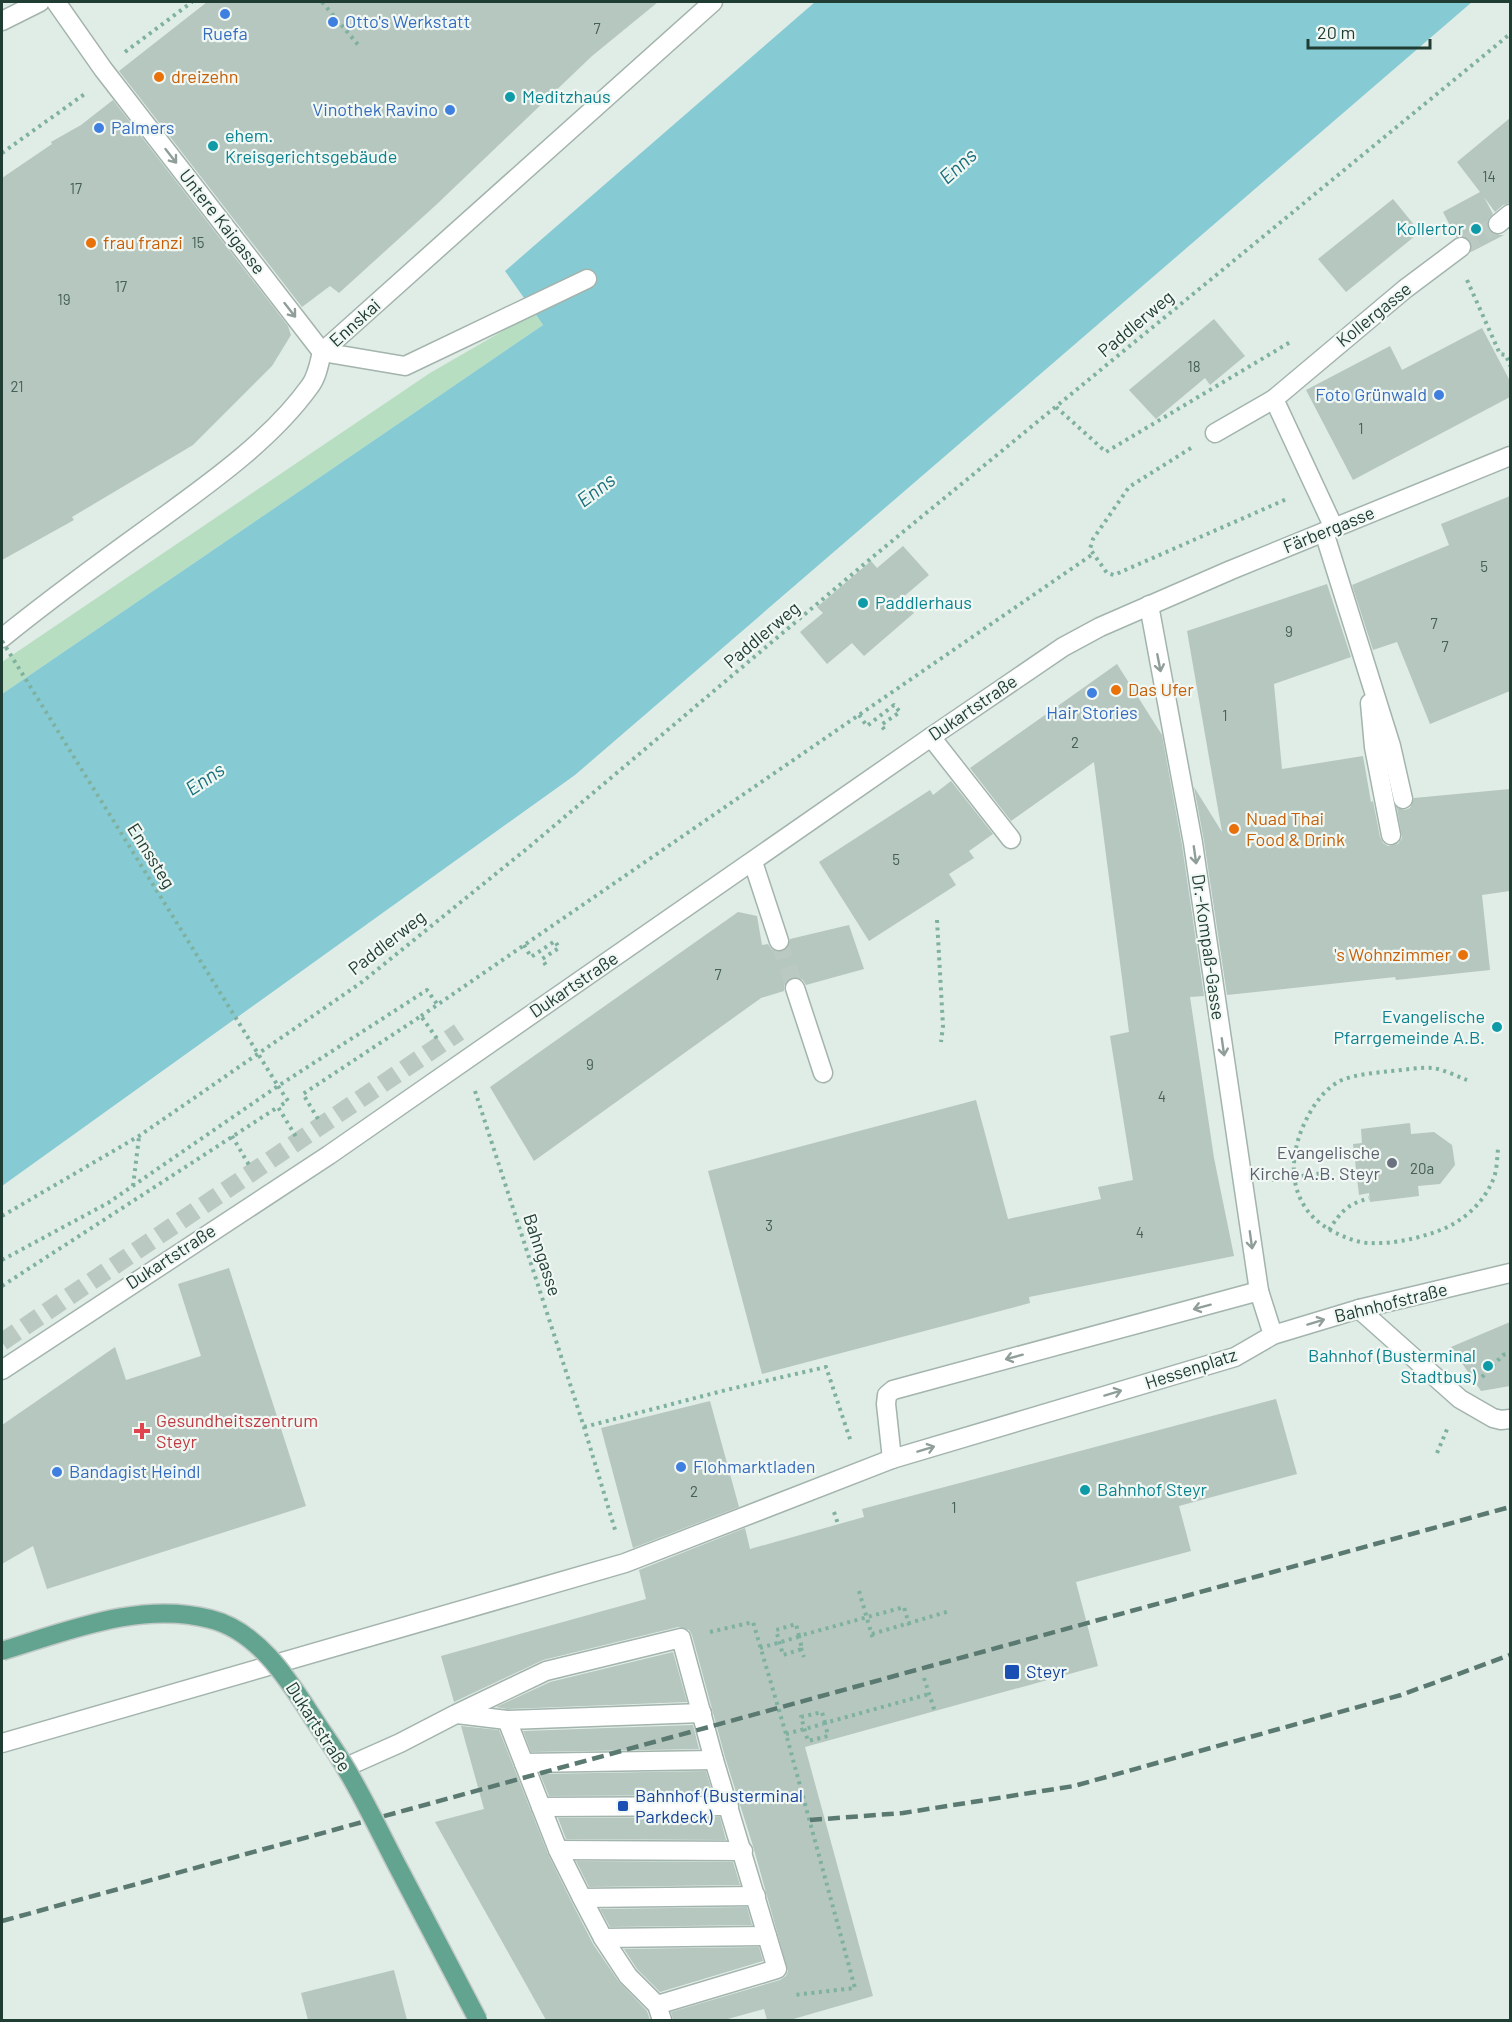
<svg xmlns="http://www.w3.org/2000/svg" width="1512" height="2022" font-family="Barlow,sans-serif">
<style>
.green{fill:#b8dec1}
.water{fill:#86cbd4}
.building{fill:#b6c7bf}
.lines{fill:none;stroke-linecap:round;stroke-linejoin:round}
.minor-tunnel{stroke:#bac9c2;stroke-width:18;stroke-dasharray:18 9;stroke-linecap:butt}
.minor-casing{stroke:#a3b4ad;stroke-width:21}
.path{stroke:#7fb1a0;stroke-width:4;stroke-dasharray:3 4.5;stroke-linecap:butt}
.minor{stroke:#fff;stroke-width:18}
.rail{stroke:#5a7970;stroke-width:4.5;stroke-dasharray:12 6;stroke-linecap:butt}
.major-bridge-casing{stroke:#c1c9c6;stroke-width:21;stroke-linecap:butt}
.path-bridge{stroke:#7fb1a0;stroke-width:4;stroke-dasharray:3 4.5;stroke-linecap:butt}
.major-bridge{stroke:#63a490;stroke-width:18}
.oneway{stroke:#909e9a}
.shop-dot{fill:#3f7fe0;stroke:#f1f8f4;stroke-width:2}
.food-dot{fill:#e8710a;stroke:#f1f8f4;stroke-width:2}
.culture-dot{fill:#0f9aa8;stroke:#f1f8f4;stroke-width:2}
.worship-dot{fill:#6b7280;stroke:#f1f8f4;stroke-width:2}
.health-dot{fill:#e0444e;stroke:#f1f8f4;stroke-width:2}
.transit-dot{fill:#1a4fb4;stroke:#f1f8f4;stroke-width:2}
.labels{text-anchor:middle;stroke-width:4.5;stroke-linejoin:round;paint-order:stroke}
.number-label{font-size:15px;fill:#466057}
.shop-label{font-size:18px;fill:#366cbe;stroke:#f1f8f4;text-anchor:start}
.food-label{font-size:18px;fill:#c56008;stroke:#f1f8f4;text-anchor:start}
.culture-label{font-size:18px;fill:#0d838f;stroke:#f1f8f4;text-anchor:start}
.street-label{font-size:18px;fill:#203d34;stroke:#f1f8f4}
.worship-label{font-size:18px;fill:#5b616d;stroke:#f1f8f4;text-anchor:end}
.health-label{font-size:18px;fill:#be3a42;stroke:#f1f8f4;text-anchor:start}
.transit-label{font-size:18px;fill:#164399;stroke:#f1f8f4;text-anchor:start}
.water-label{font-size:20px;font-style:italic;fill:#186f7c;stroke:#f1f8f4}
</style>
<rect width="100%" height="100%" fill="#e0ece6"/>
<path class="green" d="M 534,313 L 543,325 L 2,694 L 2,662 L 430,373 Z"/>
<path class="water" d="M 815,2 L 1472,2 L 575,775 L 2,1186 L 2,694 L 543,325 L 505,271 Z"/>
<g class="building">
<path d="M 207,2 L 658,2 L 592,56 L 436,205 L 339,293 L 330,286 L 302,307 L 119,71 Z"/>
<path d="M 113,100 L 288,326 L 291,335 L 272,366 L 193,445 L 72,517 L 74,520 L 2,560 L 2,178 L 52,144 L 51,142 L 81,125 Z"/>
<path d="M 1510,118 L 1510,203 L 1503,205 L 1495,212 L 1484,197 L 1493,214 L 1487,221 L 1489,231 L 1495,235 L 1504,235 L 1471,252 L 1472,246 L 1470,241 L 1465,236 L 1456,237 L 1443,212 L 1480,192 L 1457,162 Z"/>
<path d="M 1393,199 L 1420,232 L 1346,292 L 1318,259 Z"/>
<path d="M 1214,319 L 1245,356 L 1210,385 L 1205,378 L 1156,419 L 1129,390 Z"/>
<path d="M 1482,328 L 1510,381 L 1510,397 L 1353,480 L 1306,390 L 1390,346 L 1402,370 Z"/>
<path d="M 1510,496 L 1510,691 L 1430,724 L 1397,642 L 1373,650 L 1352,585 L 1449,545 L 1441,524 Z"/>
<path d="M 903,546 L 929,575 L 901,599 L 914,613 L 864,656 L 852,643 L 827,664 L 800,632 L 823,613 L 817,607 L 871,561 L 877,568 Z"/>
<path d="M 1327,584 L 1351,657 L 1274,684 L 1282,769 L 1363,756 L 1371,802 L 1373,801 L 1380,837 L 1383,843 L 1388,846 L 1398,844 L 1402,838 L 1397,808 L 1405,810 L 1410,808 L 1414,798 L 1510,789 L 1510,891 L 1482,895 L 1490,970 L 1396,980 L 1395,977 L 1227,995 L 1204,841 L 1194,787 L 1222,832 L 1187,631 Z"/>
<path d="M 1117,664 L 1162,735 L 1182,845 L 1204,996 L 1190,997 L 1214,1158 L 1234,1256 L 1029,1297 L 1030,1303 L 762,1374 L 708,1171 L 976,1100 L 1008,1219 L 1101,1199 L 1098,1187 L 1133,1180 L 1110,1036 L 1129,1032 L 1094,762 L 1011,821 L 970,768 Z"/>
<path d="M 951,781 L 993,834 L 969,851 L 974,858 L 949,874 L 956,885 L 869,941 L 819,862 L 930,790 L 933,795 Z"/>
<path d="M 738,912 L 757,916 L 762,945 L 768,944 L 772,950 L 777,952 L 787,949 L 790,939 L 849,925 L 864,969 L 806,985 L 802,979 L 797,977 L 791,978 L 784,985 L 784,991 L 761,998 L 534,1161 L 490,1087 Z"/>
<path d="M 1410,1123 L 1411,1134 L 1434,1132 L 1452,1145 L 1455,1165 L 1440,1184 L 1418,1186 L 1419,1196 L 1370,1202 L 1369,1193 L 1359,1195 L 1353,1144 L 1362,1143 L 1361,1129 Z"/>
<path d="M 229,1268 L 306,1506 L 47,1589 L 33,1546 L 2,1564 L 2,1425 L 115,1347 L 126,1380 L 201,1356 L 178,1284 Z"/>
<path d="M 1510,1322 L 1510,1386 L 1481,1391 L 1451,1347 Z"/>
<path d="M 1276,1399 L 1297,1474 L 1179,1506 L 1191,1551 L 1076,1582 L 1098,1666 L 805,1747 L 873,1996 L 790,2020 L 767,2020 L 764,2009 L 724,2020 L 673,2020 L 671,2012 L 780,1980 L 786,1976 L 788,1971 L 753,1846 L 725,1757 L 692,1635 L 689,1630 L 678,1627 L 543,1660 L 454,1702 L 441,1656 L 646,1599 L 639,1570 L 745,1528 L 750,1549 L 864,1517 L 862,1509 Z"/>
<path d="M 710,1401 L 739,1507 L 633,1548 L 601,1428 Z"/>
<path d="M 673,1652 L 687,1702 L 507,1709 L 496,1707 L 550,1682 Z"/>
<path d="M 693,1725 L 699,1749 L 531,1752 L 523,1731 Z"/>
<path d="M 461,1726 L 499,1730 L 548,1854 L 572,1903 L 593,1944 L 619,1982 L 647,2011 L 650,2020 L 546,2020 L 435,1822 L 484,1809 Z"/>
<path d="M 706,1771 L 713,1795 L 549,1796 L 540,1774 Z"/>
<path d="M 720,1817 L 726,1840 L 566,1839 L 558,1818 Z"/>
<path d="M 576,1861 L 733,1862 L 740,1885 L 589,1887 Z"/>
<path d="M 747,1907 L 752,1925 L 610,1927 L 600,1909 Z"/>
<path d="M 759,1947 L 763,1961 L 660,1992 L 637,1969 L 624,1949 Z"/>
<path d="M 394,1970 L 407,2020 L 308,2020 L 301,1993 Z"/>
</g>
<g class="lines">
<g class="minor-tunnel">
<path d="M 1461,247 L 1498,224"/>
<path d="M 779,941 L 795,988"/>
<path d="M 2,1342 L 459,1032"/>
</g>
<defs>
<g id="minor">
<path d="M 56,2 L 103,69 L 322,352"/>
<path d="M 2,21 L 40,2"/>
<path d="M 1498,224 L 1510,214"/>
<path d="M 322,352 L 405,366 L 587,279"/>
<path d="M 1274,399 L 1334,528"/>
<path d="M 1215,433 L 1274,399 L 1405,289 L 1461,247"/>
<path d="M 1324,532 L 1391,746 L 1403,799"/>
<path d="M 1149,605 L 1193,843 L 1259,1291 L 1273,1335"/>
<path d="M 2,638 C 49,600 98,564 148,528 C 203,488 270,442 310,386 C 317,377 319,364 322,352 L 713,2"/>
<path d="M 1370,703 L 1374,747 L 1391,835"/>
<path d="M 931,737 L 1011,839"/>
<path d="M 753,862 L 779,941"/>
<path d="M 795,988 L 823,1073"/>
<path d="M 1259,1291 L 893,1390 L 887,1395 L 886,1404 L 892,1459 L 1235,1357 L 1273,1335 L 1359,1309 L 1510,1273"/>
<path d="M 1359,1309 L 1460,1399 L 1493,1418 L 1501,1420 L 1510,1419"/>
<path d="M 2,1370 L 329,1155 L 931,737 L 1063,647 L 1100,627 L 1231,570 L 1510,456"/>
<path d="M 457,1714 L 507,1720 L 702,1713"/>
<path d="M 507,1720 L 558,1850 L 582,1898 L 603,1938 L 628,1976 L 657,2005 L 662,2020"/>
<path d="M 2,1743 L 625,1563 L 892,1459"/>
<path d="M 524,1763 L 714,1760"/>
<path d="M 346,1767 L 400,1743 L 456,1714 L 546,1671 L 681,1638 L 714,1760 L 777,1969 L 657,2005"/>
<path d="M 541,1807 L 729,1806"/>
<path d="M 558,1850 L 743,1851"/>
<path d="M 582,1898 L 756,1896"/>
<path d="M 603,1938 L 767,1936"/>
</g>
</defs>
<use href="#minor" class="minor-casing"/>
<g class="path">
<path d="M 322,2 L 360,47"/>
<path d="M 125,52 L 192,2"/>
<path d="M 2,153 L 86,93"/>
<path d="M 1467,280 L 1500,354 L 1506,355 L 1510,366"/>
<path d="M 1056,407 L 1106,452 L 1292,341"/>
<path d="M 1191,448 L 1129,487 L 1093,539 L 1090,549 L 1107,573 L 1114,575 L 1289,498"/>
<path d="M 859,715 L 867,726 L 894,705 L 900,712 L 881,725 L 887,733"/>
<path d="M 937,920 L 943,1026 L 941,1042"/>
<path d="M 524,945 L 531,957 L 555,941 L 559,948 L 542,959 L 547,967"/>
<path d="M 421,1016 L 1093,554"/>
<path d="M 1467,1080 C 1456,1076 1443,1069 1432,1068 C 1419,1067 1405,1070 1391,1071 C 1375,1073 1357,1074 1342,1080 C 1325,1088 1314,1104 1306,1120 C 1285,1162 1289,1211 1336,1233 C 1346,1238 1359,1243 1370,1243 C 1389,1244 1411,1240 1429,1234 C 1457,1226 1481,1208 1493,1180 C 1497,1171 1497,1159 1498,1149"/>
<path d="M 278,1086 L 288,1101 L 278,1107"/>
<path d="M 475,1091 L 584,1427 L 616,1533"/>
<path d="M 318,1119 L 303,1094 L 421,1016 L 438,1040"/>
<path d="M 232,1136 L 249,1165"/>
<path d="M 1272,1180 L 1331,1172"/>
<path d="M 133,1186 L 139,1137"/>
<path d="M 2,1216 L 139,1136 L 362,982 L 529,847 L 875,555 L 1510,34"/>
<path d="M 1329,1230 C 1342,1210 1347,1205 1369,1198"/>
<path d="M 2,1260 L 108,1203 L 278,1086 L 427,990 L 437,1004"/>
<path d="M 2,1286 L 278,1107 L 298,1140"/>
<path d="M 1482,1377 L 1503,1355 L 1510,1353"/>
<path d="M 584,1427 L 726,1390 L 826,1367 L 851,1442"/>
<path d="M 1437,1453 L 1448,1427"/>
<path d="M 834,1512 L 838,1524"/>
<path d="M 859,1591 L 873,1639"/>
<path d="M 710,1632 L 753,1622 L 786,1734 L 855,1988 L 794,1995"/>
<path d="M 872,1634 L 950,1611"/>
<path d="M 799,1636 L 796,1624 L 776,1630 L 783,1655 L 802,1649 L 799,1636 L 904,1607 L 910,1628"/>
<path d="M 760,1648 L 798,1637 L 798,1638"/>
<path d="M 801,1648 L 804,1657"/>
<path d="M 924,1678 L 935,1712"/>
<path d="M 825,1723 L 822,1712 L 801,1717 L 808,1741 L 828,1736 L 825,1723 L 929,1694"/>
<path d="M 786,1734 L 823,1724"/>
</g>
<use href="#minor" class="minor"/>
<g class="rail">
<path d="M 810,1820 L 903,1813 L 1074,1786 L 1401,1695 L 1510,1655"/>
<path d="M 2,1921 L 1510,1507"/>
</g>
<defs>
<path id="major-bridge" d="M 2,1651 C 68,1631 140,1601 210,1619 C 259,1631 289,1681 315,1721 C 325,1736 336,1751 345,1767 C 365,1800 382,1837 400,1871 C 426,1921 452,1971 478,2020"/>
</defs>
<use href="#major-bridge" class="major-bridge-casing"/>
<path class="path-bridge" d="M 2,641 L 278,1086"/>
<use href="#major-bridge" class="major-bridge"/>
</g>
<defs><path id="oneway-shaft" d="M-6 0H5M1.5-3L5.5 0L1.5 3" fill="none" stroke-width="1.6" stroke-linecap="round" stroke-linejoin="round" transform="scale(1.5)"/></defs>
<g class="oneway">
<use href="#oneway-shaft" transform="translate(171 156) rotate(52)"/>
<use href="#oneway-shaft" transform="translate(290 310) rotate(52)"/>
<use href="#oneway-shaft" transform="translate(1159 663) rotate(79)"/>
<use href="#oneway-shaft" transform="translate(1195 855) rotate(82)"/>
<use href="#oneway-shaft" transform="translate(1223 1047) rotate(82)"/>
<use href="#oneway-shaft" transform="translate(1251 1240) rotate(82)"/>
<use href="#oneway-shaft" transform="translate(1202 1307) rotate(165)"/>
<use href="#oneway-shaft" transform="translate(1316 1322) rotate(-17)"/>
<use href="#oneway-shaft" transform="translate(1014 1357) rotate(165)"/>
<use href="#oneway-shaft" transform="translate(1113 1393) rotate(-17)"/>
<use href="#oneway-shaft" transform="translate(926 1449) rotate(-17)"/>
</g>
<g class="shop-dot">
<circle cx="225" cy="14" r="6"/>
<circle cx="333" cy="22" r="6"/>
<circle cx="450" cy="110" r="6"/>
<circle cx="99" cy="128" r="6"/>
<circle cx="1439" cy="395" r="6"/>
<circle cx="1092" cy="693" r="6"/>
<circle cx="681" cy="1467" r="6"/>
<circle cx="57" cy="1472" r="6"/>
</g>
<g class="food-dot">
<circle cx="159" cy="77" r="6"/>
<circle cx="91" cy="243" r="6"/>
<circle cx="1116" cy="690" r="6"/>
<circle cx="1234" cy="829" r="6"/>
<circle cx="1463" cy="955" r="6"/>
</g>
<g class="culture-dot">
<circle cx="510" cy="97" r="6"/>
<circle cx="213" cy="146" r="6"/>
<circle cx="1476" cy="229" r="6"/>
<circle cx="863" cy="603" r="6"/>
<circle cx="1497" cy="1027" r="6"/>
<circle cx="1488" cy="1366" r="6"/>
<circle cx="1085" cy="1490" r="6"/>
</g>
<circle class="worship-dot" cx="1392" cy="1163" r="6"/>
<path class="health-dot" d="M139 1422h6v6h6v6h-6v6h-6v-6h-6v-6h6z"/>
<g class="transit-dot">
<rect x="1004" y="1664" width="16" height="16" rx="3"/>
<rect x="617" y="1800" width="12" height="12" rx="3"/>
</g>
<g class="labels">
<g class="number-label">
<text x="597" y="34">7</text>
<text x="1489" y="182">14</text>
<text x="76" y="194">17</text>
<text x="198" y="248">15</text>
<text x="121" y="292">17</text>
<text x="64" y="305">19</text>
<text x="1194" y="372">18</text>
<text x="17" y="392">21</text>
<text x="1361" y="434">1</text>
<text x="1484" y="572">5</text>
<text x="1434" y="629">7</text>
<text x="1289" y="637">9</text>
<text x="1445" y="652">7</text>
<text x="1225" y="721">1</text>
<text x="1075" y="748">2</text>
<text x="896" y="865">5</text>
<text x="718" y="980">7</text>
<text x="590" y="1070">9</text>
<text x="1162" y="1102">4</text>
<text x="1422" y="1174">20a</text>
<text x="769" y="1231">3</text>
<text x="1140" y="1238">4</text>
<text x="694" y="1497">2</text>
<text x="954" y="1513">1</text>
</g>
<g class="shop-label">
<text x="345" y="28">Otto's Werkstatt</text>
<text x="225" y="40" text-anchor="middle">Ruefa</text>
<text x="438" y="116" text-anchor="end">Vinothek Ravino</text>
<text x="111" y="134">Palmers</text>
<text x="1427" y="401" text-anchor="end">Foto Grünwald</text>
<text x="1092" y="719" text-anchor="middle">Hair Stories</text>
<text x="693" y="1473">Flohmarktladen</text>
<text x="69" y="1478">Bandagist Heindl</text>
</g>
<g class="food-label">
<text x="171" y="83">dreizehn</text>
<text x="103" y="249">frau franzi</text>
<text x="1128" y="696">Das Ufer</text>
<text x="1246" y="825">Nuad Thai<tspan x="1246" dy="21">Food &amp; Drink</tspan></text>
<text x="1451" y="961" text-anchor="end">'s Wohnzimmer</text>
</g>
<g class="culture-label">
<text x="522" y="103">Meditzhaus</text>
<text x="225" y="142">ehem.<tspan x="225" dy="21">Kreisgerichtsgebäude</tspan></text>
<text x="1464" y="235" text-anchor="end">Kollertor</text>
<text x="875" y="609">Paddlerhaus</text>
<text x="1485" y="1023" text-anchor="end">Evangelische<tspan x="1485" dy="21">Pfarrgemeinde A.B.</tspan></text>
<text x="1476" y="1362" text-anchor="end">Bahnhof (Busterminal<tspan x="1476" dy="21">Stadtbus)</tspan></text>
<text x="1097" y="1496">Bahnhof Steyr</text>
</g>
<g class="street-label">
<text transform="translate(222 222) rotate(52)" y="6">Untere Kaigasse</text>
<text transform="translate(1374 315) rotate(-39)" y="6">Kollergasse</text>
<text transform="translate(355 323) rotate(-42)" y="6">Ennskai</text>
<text transform="translate(1136 324) rotate(-40)" y="6">Paddlerweg</text>
<text transform="translate(1329 530) rotate(-22)" y="6">Färbergasse</text>
<text transform="translate(762 635) rotate(-40)" y="6">Paddlerweg</text>
<text transform="translate(973 708) rotate(-34)" y="6">Dukartstraße</text>
<text transform="translate(151 856) rotate(58)" y="6">Ennssteg</text>
<text transform="translate(387 943) rotate(-38)" y="6">Paddlerweg</text>
<text transform="translate(1208 947) rotate(82)" y="6">Dr.-Kompaß-Gasse</text>
<text transform="translate(574 985) rotate(-34)" y="6">Dukartstraße</text>
<text transform="translate(542 1255) rotate(72)" y="6">Bahngasse</text>
<text transform="translate(171 1257) rotate(-33)" y="6">Dukartstraße</text>
<text transform="translate(1391 1303) rotate(-14)" y="6">Bahnhofstraße</text>
<text transform="translate(1191 1369) rotate(-18)" y="6">Hessenplatz</text>
<text transform="translate(318 1727) rotate(57)" y="6">Dukartstraße</text>
</g>
<g class="worship-label">
<text x="1380" y="1159">Evangelische<tspan x="1380" dy="21">Kirche A.B. Steyr</tspan></text>
</g>
<g class="health-label">
<text x="156" y="1427">Gesundheitszentrum<tspan x="156" dy="21">Steyr</tspan></text>
</g>
<g class="transit-label">
<text x="1026" y="1678">Steyr</text>
<text x="635" y="1802">Bahnhof (Busterminal<tspan x="635" dy="21">Parkdeck)</tspan></text>
</g>
<g class="water-label">
<text transform="translate(958 166) rotate(-42)" y="7">Enns</text>
<text transform="translate(596 490) rotate(-37)" y="7">Enns</text>
<text transform="translate(205 779) rotate(-34)" y="7">Enns</text>
</g>
</g>
<rect width="1512" height="2022" fill="none" stroke="#203d34" stroke-width="6"/>
<path d="M1308 39v9h122v-9" fill="none" stroke="#203d34" stroke-width="3"/>
<text x="1317" y="39" font-size="18" fill="#203d34" stroke="#f1f8f4" stroke-width="4.5" paint-order="stroke">20 m</text>
</svg>
